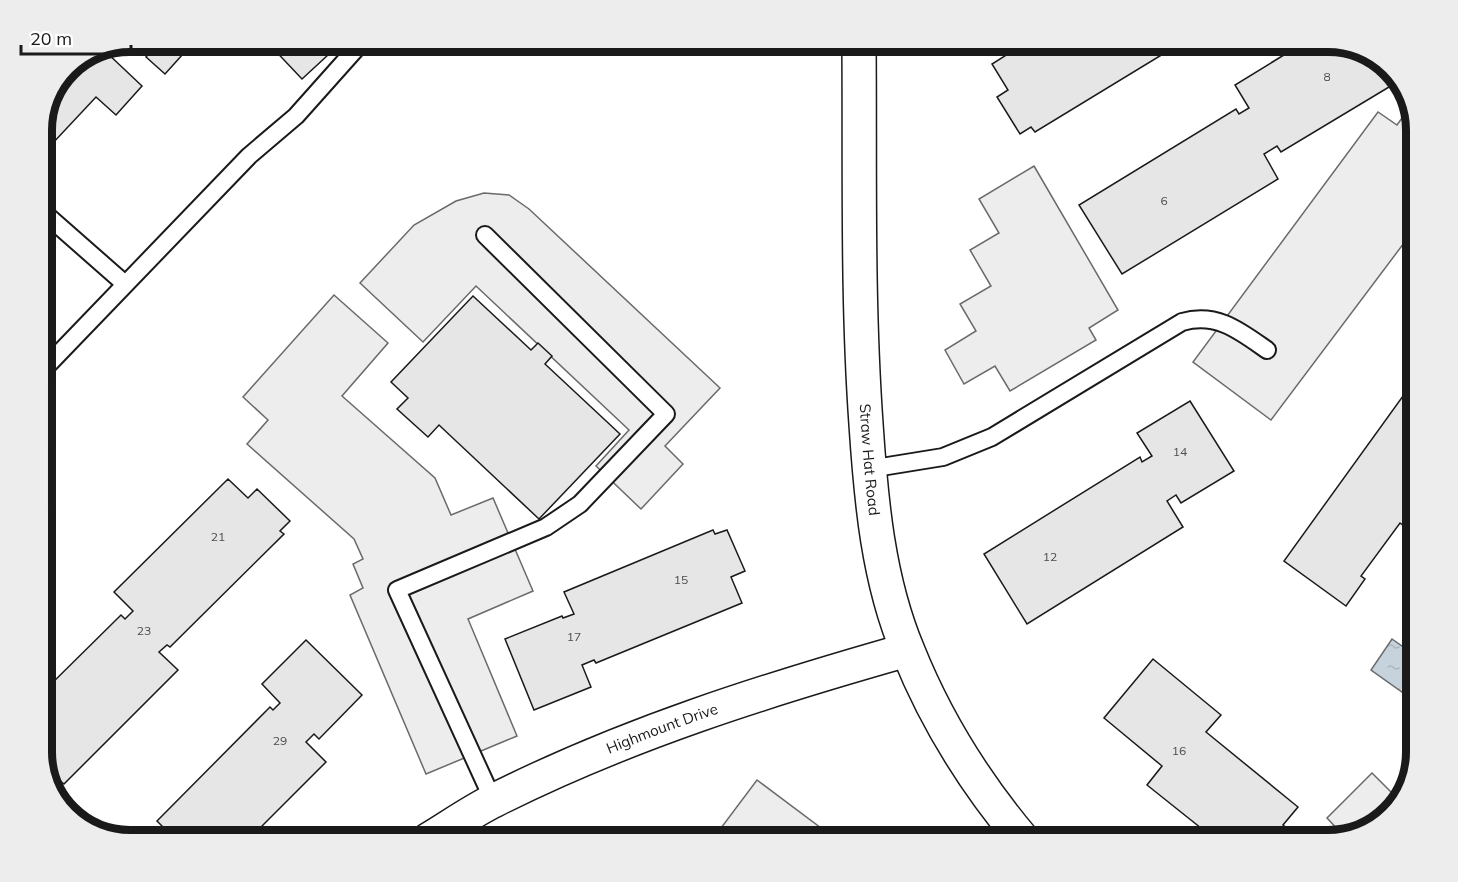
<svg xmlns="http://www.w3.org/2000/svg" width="1458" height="882" font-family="Mulish,sans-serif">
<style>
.parking{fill:#ededed;stroke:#6a6a6a;stroke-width:1.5}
.water{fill:url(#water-ripples);stroke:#6a6a6a;stroke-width:1.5}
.building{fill:#e6e6e6;stroke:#1a1a1a;stroke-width:1.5}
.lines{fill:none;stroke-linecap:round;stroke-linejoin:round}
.lane-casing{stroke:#1a1a1a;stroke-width:20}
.street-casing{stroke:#1a1a1a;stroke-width:36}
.lane{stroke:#fff;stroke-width:16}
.street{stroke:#fff;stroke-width:33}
.labels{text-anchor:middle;stroke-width:4.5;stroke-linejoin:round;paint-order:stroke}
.number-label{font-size:12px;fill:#4d4d4d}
.street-label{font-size:15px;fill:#1a1a1a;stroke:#fff}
.rim{fill:none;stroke:#1a1a1a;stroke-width:8}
</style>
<defs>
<pattern id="water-ripples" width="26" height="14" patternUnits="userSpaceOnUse" patternTransform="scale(1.5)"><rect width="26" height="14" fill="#c6d2dc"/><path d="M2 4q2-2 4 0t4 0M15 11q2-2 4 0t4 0" fill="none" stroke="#aab4bc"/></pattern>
</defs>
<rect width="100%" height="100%" fill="#fff"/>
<g class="parking">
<path d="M 1410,107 L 1416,125 L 1416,227 L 1271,420 L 1193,362 L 1378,112 L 1397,125 Z"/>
<path d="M 1034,166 L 1118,310 L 1089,328 L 1096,340 L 1010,391 L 995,366 L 964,384 L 945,350 L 976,331 L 960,304 L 991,286 L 970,250 L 999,233 L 979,199 Z"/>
<path d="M 484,193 L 509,195 L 529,209 L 720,388 L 665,446 L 683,464 L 641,509 L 596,466 L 629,430 L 476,286 L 423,342 L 360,283 L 414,225 L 456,201 Z"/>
<path d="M 334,295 L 388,343 L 342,396 L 435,478 L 451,515 L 493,498 L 533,591 L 468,619 L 517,736 L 426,774 L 350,595 L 363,588 L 353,564 L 363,559 L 354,539 L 247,444 L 268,420 L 243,397 Z"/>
<path d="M 1372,773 L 1400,801 L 1372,828 L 1344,836 L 1327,818 Z"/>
<path d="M 757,780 L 837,840 L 712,840 Z"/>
</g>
<path class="water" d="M 1392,639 L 1416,656 L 1416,702 L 1371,670 Z"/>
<g class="building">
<path d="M 159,42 L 170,42 L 183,54 L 165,74 L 146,57 Z"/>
<path d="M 267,42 L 342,42 L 302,79 Z"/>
<path d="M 1027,42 L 1169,42 L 1173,48 L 1035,132 L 1031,127 L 1020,134 L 997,97 L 1008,90 L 992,64 Z"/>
<path d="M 1305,42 L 1328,42 L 1372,54 L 1399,81 L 1281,152 L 1277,146 L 1264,154 L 1278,179 L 1122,274 L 1079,205 L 1236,109 L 1239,114 L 1249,108 L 1235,85 Z"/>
<path d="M 106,52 L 142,86 L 116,115 L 96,97 L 52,144 L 42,135 L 42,125 L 68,68 L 76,75 L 91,58 Z"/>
<path d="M 473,296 L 531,350 L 538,343 L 552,356 L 545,364 L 620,434 L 539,519 L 439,425 L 428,437 L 397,409 L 408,398 L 391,382 Z"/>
<path d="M 1403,396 L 1416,405 L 1416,535 L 1400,523 L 1361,576 L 1365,579 L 1346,606 L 1284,561 Z"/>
<path d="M 1190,401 L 1234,471 L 1181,503 L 1176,495 L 1167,501 L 1183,527 L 1027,624 L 984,554 L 1140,457 L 1142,462 L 1152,456 L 1137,433 Z"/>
<path d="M 228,479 L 248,498 L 257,489 L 290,521 L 280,531 L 284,534 L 170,647 L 167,645 L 159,652 L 178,670 L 64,784 L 59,780 L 52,787 L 71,807 L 68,810 L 54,796 L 42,757 L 42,693 L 121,615 L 125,619 L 133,611 L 114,592 Z"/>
<path d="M 42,500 L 52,509 L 42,519 Z"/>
<path d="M 713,530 L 715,534 L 727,530 L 745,571 L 731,577 L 742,603 L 596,663 L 594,660 L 582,665 L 591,687 L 534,710 L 505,639 L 562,616 L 563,618 L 574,614 L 564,592 Z"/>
<path d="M 306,640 L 362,695 L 319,739 L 314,734 L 306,742 L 326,762 L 248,840 L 176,840 L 157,821 L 270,707 L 273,710 L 280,703 L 262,684 Z"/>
<path d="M 1153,659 L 1221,715 L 1206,732 L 1298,807 L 1283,825 L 1301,840 L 1216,840 L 1147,785 L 1162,766 L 1104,718 Z"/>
</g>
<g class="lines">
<defs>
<g id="lane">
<path d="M 42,211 L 125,284"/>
<path d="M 485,235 L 666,414 L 580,504 L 546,527 L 397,590 L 493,800"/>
<path d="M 42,371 L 249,156 L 296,116 L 362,42"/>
<path d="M 869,469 L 943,457 L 992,437 L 1182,322 C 1217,312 1240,331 1267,350"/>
</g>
<g id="street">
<path id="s1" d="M 859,42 C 860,169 857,297 866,424 C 871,500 878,580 908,651 C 936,721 975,783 1023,840"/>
<path id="s2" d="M 428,840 C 450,827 472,811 495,800 C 626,734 766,690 907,650"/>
</g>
</defs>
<use href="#lane" class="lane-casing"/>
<use href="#street" class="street-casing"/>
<use href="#lane" class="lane"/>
<use href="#street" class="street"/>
</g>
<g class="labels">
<g class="number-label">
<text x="1327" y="81">8</text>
<text x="1164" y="205">6</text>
<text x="1180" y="456">14</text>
<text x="218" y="541">21</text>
<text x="1050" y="561">12</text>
<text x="681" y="584">15</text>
<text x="144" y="635">23</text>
<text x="574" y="641">17</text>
<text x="280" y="745">29</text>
<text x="1179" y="755">16</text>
</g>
<g class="street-label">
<text dy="5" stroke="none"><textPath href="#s1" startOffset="418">Straw Hat Road</textPath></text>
<text dy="5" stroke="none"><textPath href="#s2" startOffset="260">Highmount Drive</textPath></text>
</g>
</g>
<path d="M0 0H1458V882H0ZM130 52H1328A78 78 0 0 1 1406 130V752A78 78 0 0 1 1328 830H130A78 78 0 0 1 52 752V130A78 78 0 0 1 130 52Z" fill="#ededed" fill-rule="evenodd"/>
<path class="rim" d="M130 52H1328A78 78 0 0 1 1406 130V752A78 78 0 0 1 1328 830H130A78 78 0 0 1 52 752V130A78 78 0 0 1 130 52Z"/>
<path d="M21 45v9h110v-9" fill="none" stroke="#1a1a1a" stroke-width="3"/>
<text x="30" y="45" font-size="18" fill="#1a1a1a" stroke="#ffffff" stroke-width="4.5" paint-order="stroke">20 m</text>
</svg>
